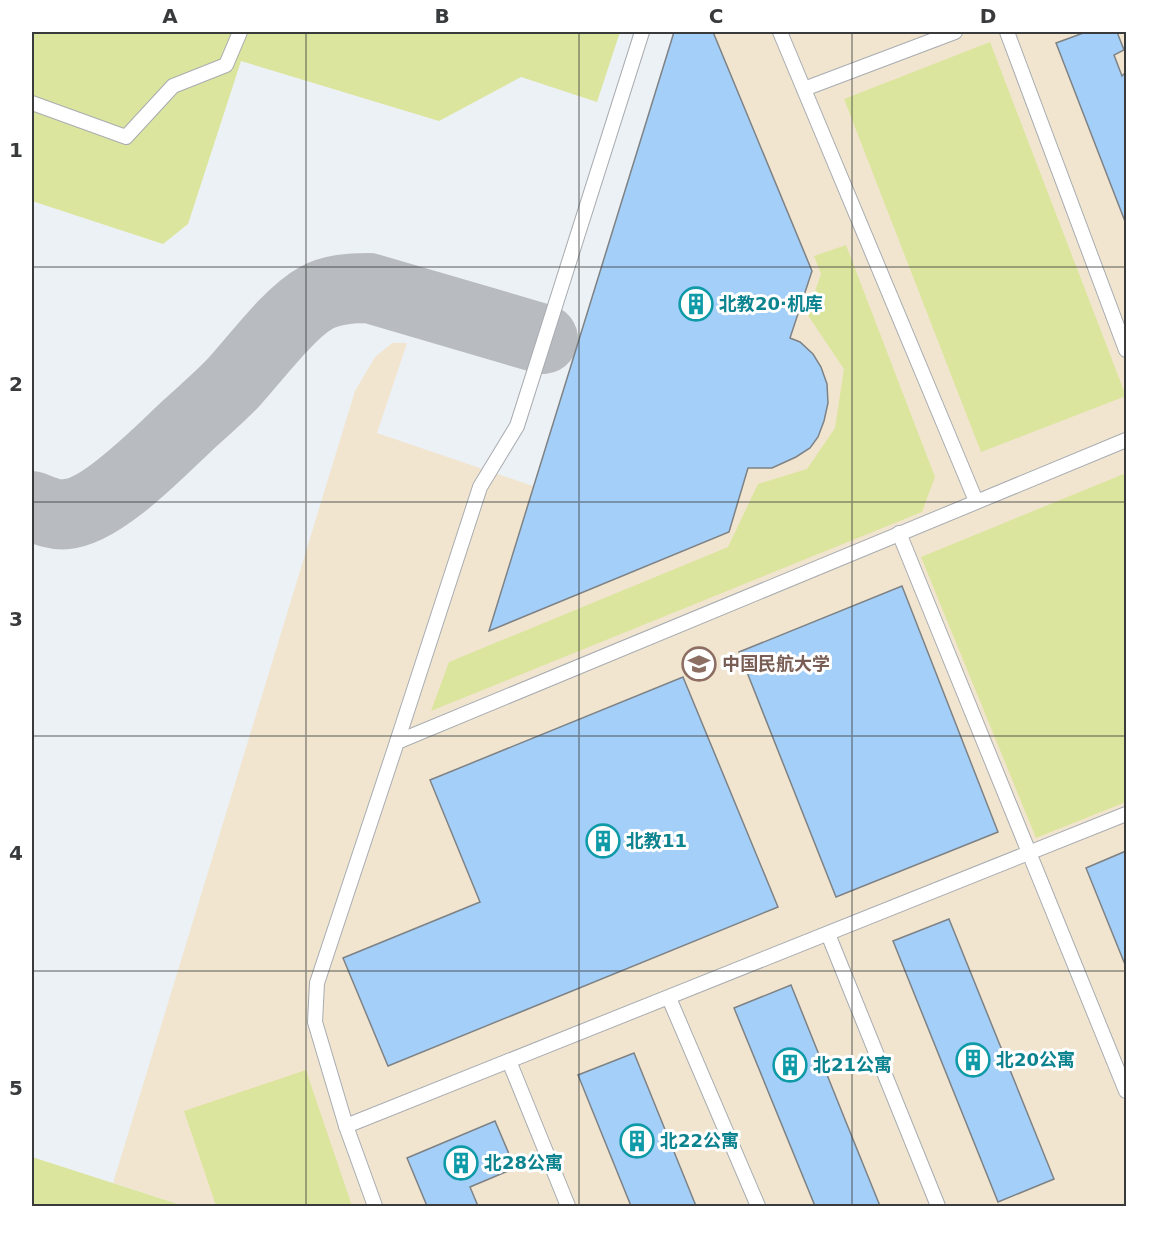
<svg xmlns="http://www.w3.org/2000/svg" width="1158" height="1238" font-family="'DejaVu Sans','Noto Sans SC',sans-serif">
<style>
.education{fill:#f1e5d0}
.green{fill:#dce59d}
.lines{fill:none;stroke-linecap:round;stroke-linejoin:round}
.taxiway{stroke:#b8bcc0;stroke-width:70}
.building{fill:#a3cff8;stroke:#7e8285;stroke-width:1.5}
.service-casing{stroke:#a8acb0;stroke-width:16}
.service{stroke:#fff;stroke-width:14}
.grid{fill:none;stroke:#383a3c;stroke-width:1.5;stroke-opacity:0.55}
.labels{text-anchor:middle;stroke-width:6;stroke-linejoin:round;paint-order:stroke}
.culture-label{font-size:18px;font-weight:bold;fill:#0d838f;stroke:#fff;text-anchor:start}
.education-label{font-size:18px;font-weight:bold;fill:#785e54;stroke:#fff;text-anchor:start}
.neatline{fill:none;stroke:#383a3c;stroke-width:2}
.grid-label{font-size:20px;text-anchor:middle;font-weight:bold;fill:#383a3c}
</style>
<rect width="100%" height="100%" fill="#ecf1f5"/>
<path class="education" d="M 674,32 L 1126,32 L 1126,1206 L 184,1206 L 113,1183 L 355,391 L 375,357 L 392,343 L 407,343 L 377,433 L 533,486 L 649,118 Z"/>
<g class="green">
<path d="M 32,32 L 620,32 L 597,102 L 521,77 L 439,121 L 241,61 L 188,224 L 163,244 L 32,201 Z"/>
<path d="M 990,42 L 1126,396 L 981,452 L 844,99 Z"/>
<path d="M 846,245 L 935,477 L 922,512 L 431,711 L 449,662 L 728,547 L 758,484 L 807,469 L 835,428 L 844,369 L 807,314 L 821,274 L 814,256 Z"/>
<path d="M 1126,473 L 1126,802 L 1036,838 L 921,557 Z"/>
<path d="M 306,1070 L 352,1206 L 216,1206 L 184,1111 Z"/>
<path d="M 32,1157 L 184,1206 L 32,1206 Z"/>
</g>
<g class="lines">
<path class="taxiway" d="M 32,506 C 42,510 55,516 67,514 C 103,511 160,451 187,426 C 202,412 219,398 233,383 C 255,359 289,313 316,298 C 332,289 351,288 369,288 L 543,339"/>
</g>
<g class="building">
<path d="M 674,32 L 713,32 L 812,271 L 790,338 L 800,342 L 813,354 L 821,367 L 827,384 L 828,403 L 824,421 L 818,437 L 810,448 L 796,457 L 772,468 L 748,468 L 729,532 L 489,631 Z"/>
<path d="M 1086,32 L 1117,32 L 1124,50 L 1114,55 L 1122,76 L 1126,72 L 1126,224 L 1056,43 Z"/>
<path d="M 902,586 L 998,832 L 836,897 L 739,652 Z"/>
<path d="M 683,677 L 778,907 L 388,1066 L 343,958 L 480,902 L 430,780 Z"/>
<path d="M 1126,851 L 1126,967 L 1086,868 Z"/>
<path d="M 949,919 L 1054,1179 L 998,1202 L 893,941 Z"/>
<path d="M 791,985 L 846,1122 L 880,1206 L 815,1206 L 734,1008 Z"/>
<path d="M 634,1053 L 696,1206 L 631,1206 L 578,1075 Z"/>
<path d="M 495,1121 L 515,1168 L 470,1187 L 478,1206 L 427,1206 L 407,1158 Z"/>
</g>
<g class="lines">
<defs>
<g id="service">
<path d="M 780,32 L 976,501"/>
<path d="M 1007,32 L 1126,350"/>
<path d="M 804,89 L 955,32"/>
<path d="M 32,103 L 126,137 L 173,86 L 226,65 L 240,32"/>
<path d="M 899,533 L 1126,1091"/>
<path d="M 397,742 L 480,487 L 517,426 L 642,32"/>
<path d="M 828,934 L 938,1206"/>
<path d="M 669,998 L 758,1206"/>
<path d="M 509,1061 L 568,1206"/>
<path d="M 346,1126 L 1126,814"/>
<path d="M 375,1206 L 346,1126 L 315,1022 L 317,983 L 397,742 L 1126,440"/>
</g>
</defs>
<use href="#service" class="service-casing"/>
<use href="#service" class="service"/>
</g>
<path class="grid" d="M 306,32 L 306,1206M 579,32 L 579,1206M 852,32 L 852,1206M 32,267 L 1126,267M 32,502 L 1126,502M 32,736 L 1126,736M 32,971 L 1126,971"/>
<defs>
<symbol id="building-ring" viewBox="-11 -11 22 22"><circle r="9.5" fill="#fff" stroke="#0f9aa8" stroke-width="1.5"/><path d="M-4-6H4V6H1V3H-1V6H-4ZM-2.5-4.3h1.7v1.8h-1.7ZM.8-4.3h1.7v1.8H.8ZM-2.5-1h1.7V.8h-1.7ZM.8-1h1.7V.8H.8Z" fill="#0f9aa8"/></symbol>
<symbol id="university-ring" viewBox="-11 -11 22 22"><circle r="9.5" fill="#fff" stroke="#8d6e63" stroke-width="1.5"/><path d="M0-5L7-2L0 1L-7-2ZM-4 1L0 2.5L4 1V4Q0 6-4 4Z" fill="#8d6e63"/></symbol>
</defs>
<g fill-rule="evenodd">
<use href="#building-ring" x="677" y="285" width="38" height="38"/>
<use href="#university-ring" x="680" y="645" width="38" height="38"/>
<use href="#building-ring" x="584" y="822" width="38" height="38"/>
<use href="#building-ring" x="954" y="1041" width="38" height="38"/>
<use href="#building-ring" x="771" y="1046" width="38" height="38"/>
<use href="#building-ring" x="618" y="1122" width="38" height="38"/>
<use href="#building-ring" x="442" y="1144" width="38" height="38"/>
</g>
<g class="labels">
<g class="culture-label">
<text x="719" y="310">北教20·机库</text>
<text x="626" y="847">北教11</text>
<text x="996" y="1066">北20公寓</text>
<text x="813" y="1071">北21公寓</text>
<text x="660" y="1147">北22公寓</text>
<text x="484" y="1169">北28公寓</text>
</g>
<g class="education-label">
<text x="722" y="670">中国民航大学</text>
</g>
</g>
<rect width="1158" height="1238" fill="none" stroke="#ffffff" stroke-width="66"/>
<rect x="33" y="33" width="1092" height="1172" class="neatline"/>
<g class="grid-label">
<text x="170" y="23">A</text>
<text x="442" y="23">B</text>
<text x="716" y="23">C</text>
<text x="988" y="23">D</text>
<text x="16" y="157">1</text>
<text x="16" y="391">2</text>
<text x="16" y="626">3</text>
<text x="16" y="860">4</text>
<text x="16" y="1095">5</text>
</g>
</svg>
